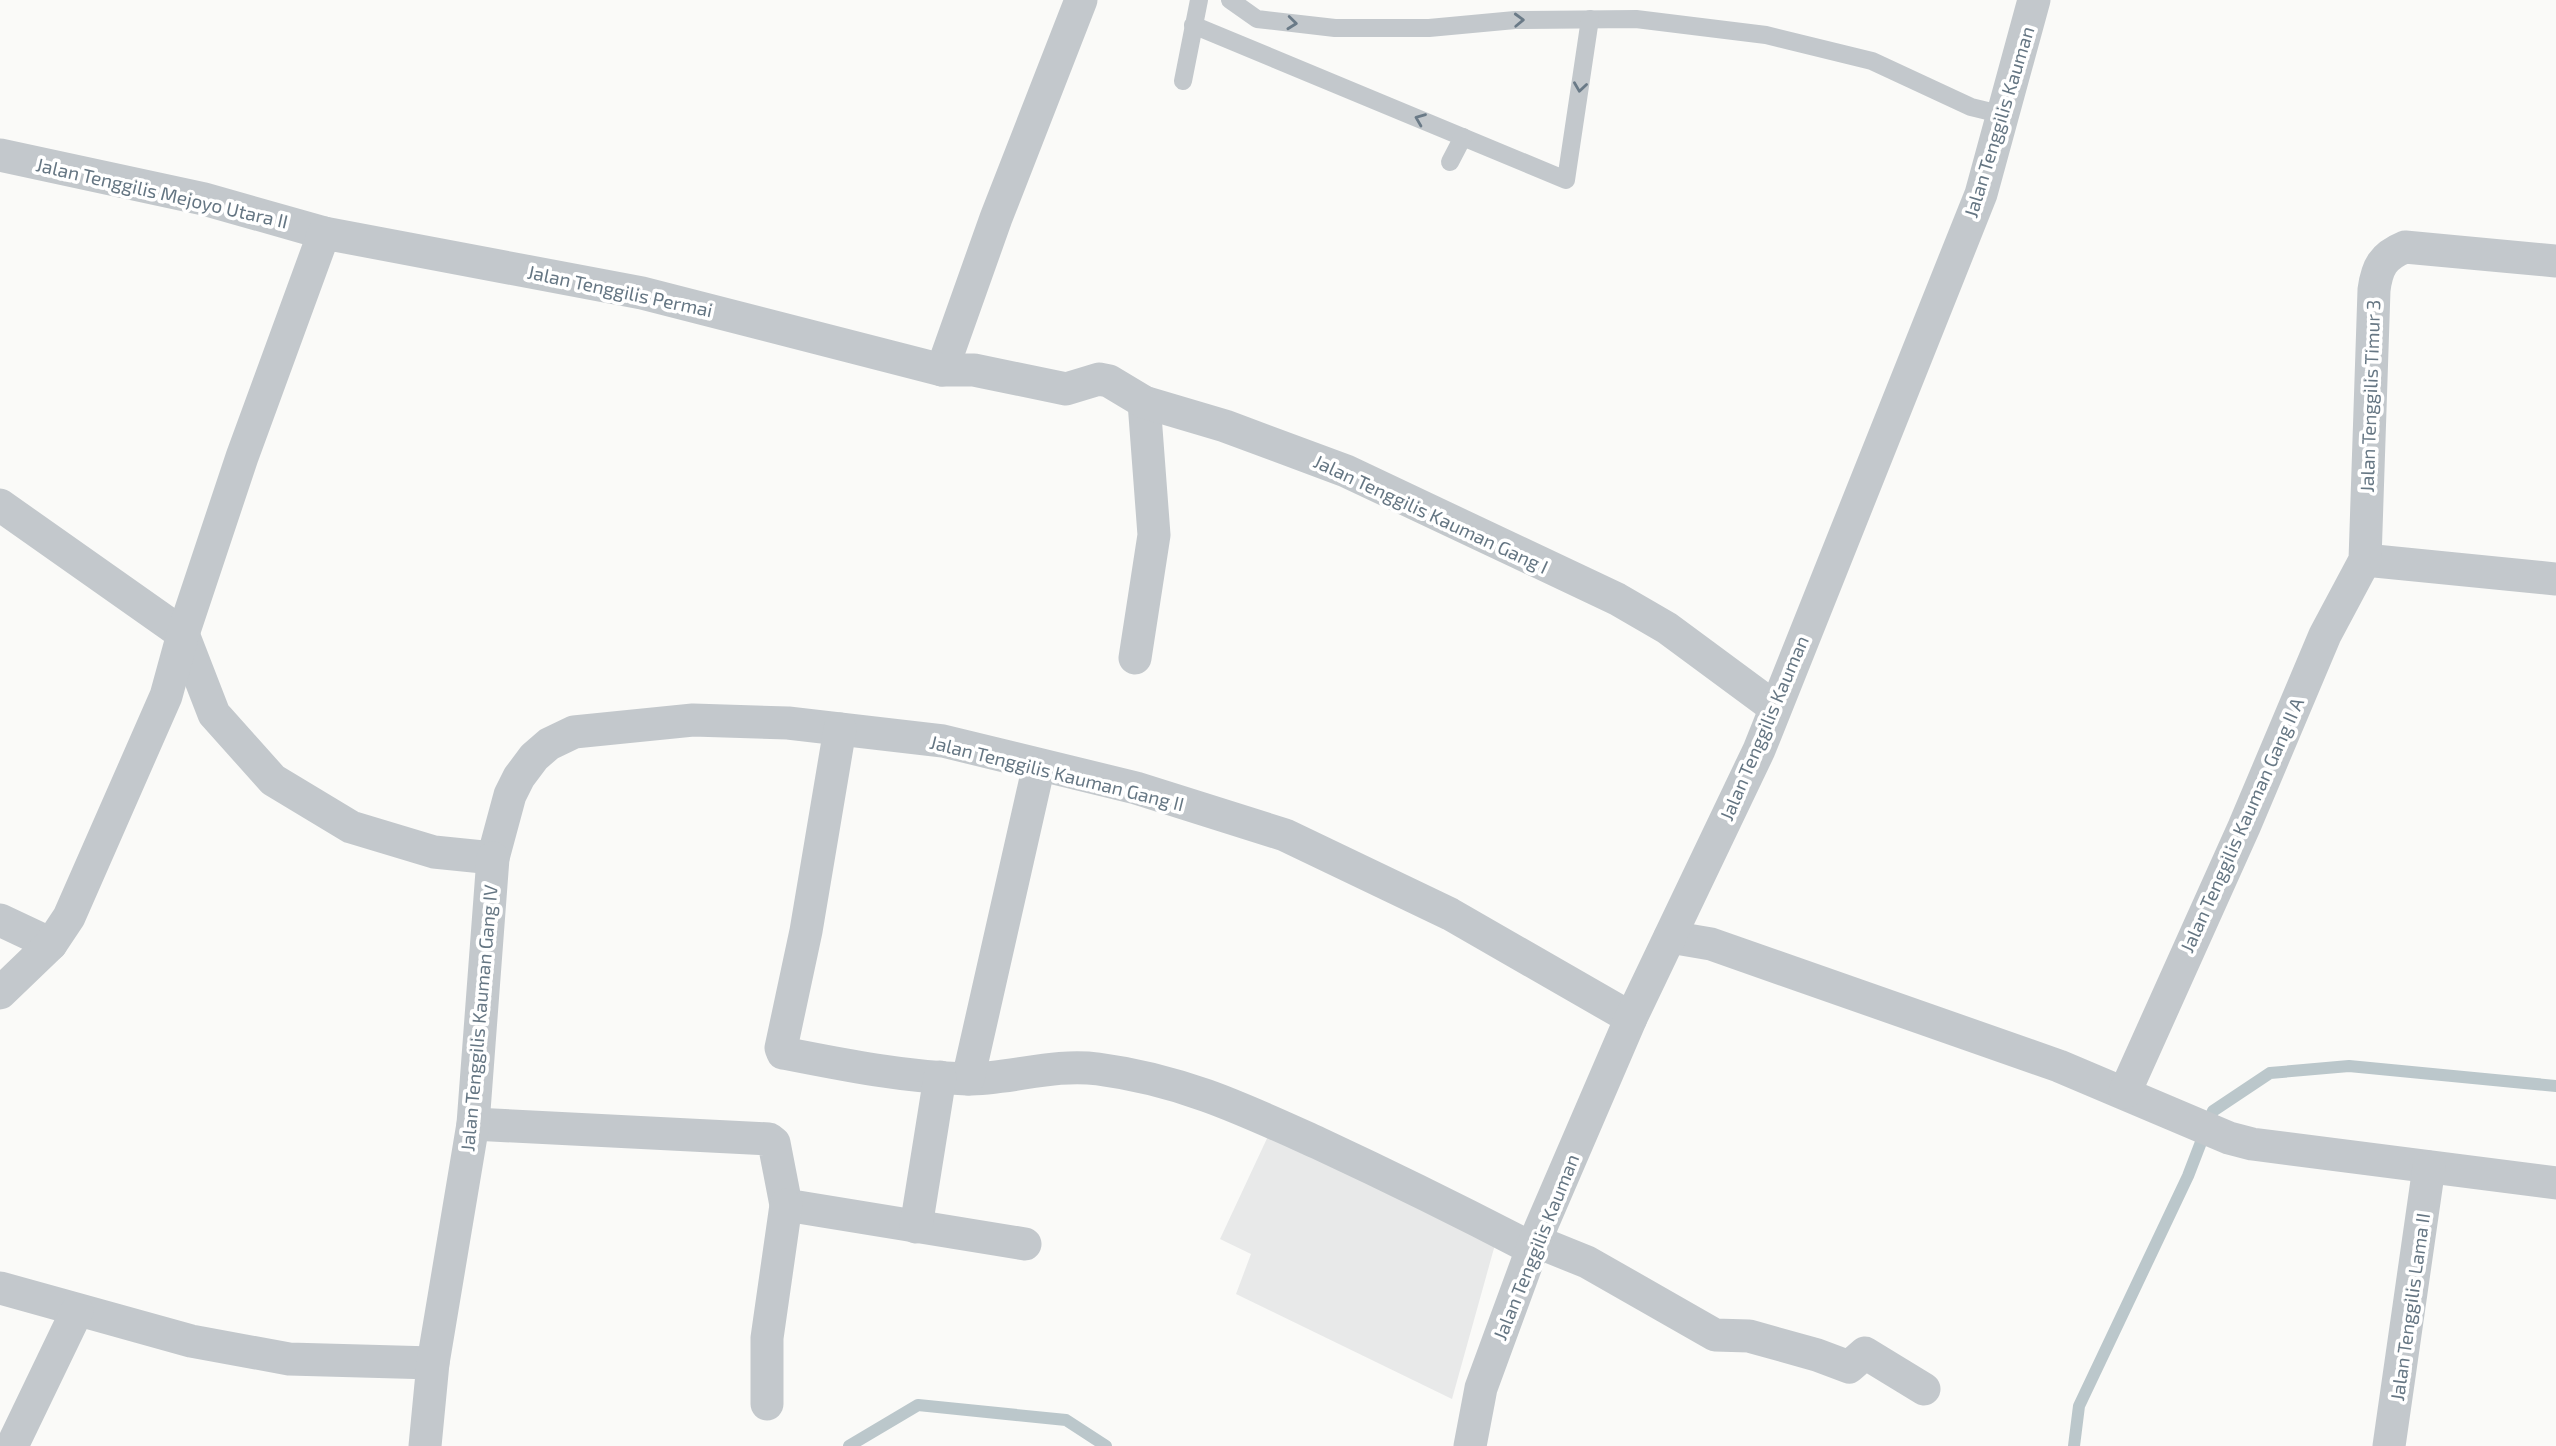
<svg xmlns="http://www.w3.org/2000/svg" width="2556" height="1446" font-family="'Exo 2',sans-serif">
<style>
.built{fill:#e8e9e9}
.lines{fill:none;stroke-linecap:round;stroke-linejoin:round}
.stream{stroke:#bbc7cb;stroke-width:12}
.service{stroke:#c3c8cc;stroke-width:18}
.minor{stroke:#c3c8cc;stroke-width:33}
.oneway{stroke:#6a7a87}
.labels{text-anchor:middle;stroke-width:7;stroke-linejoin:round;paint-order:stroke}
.street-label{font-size:19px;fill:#657683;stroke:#fff}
</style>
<rect width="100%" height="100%" fill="#fafaf8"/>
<path class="built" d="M 1270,1132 L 1496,1241 L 1452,1399 L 1236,1294 L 1251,1254 L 1220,1239 Z"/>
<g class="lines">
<g class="stream">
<path d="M 849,1446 L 918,1405 L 1066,1420 L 1106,1446"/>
<path d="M 2074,1446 L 2079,1406 L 2188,1176 L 2213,1111 L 2270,1073 L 2349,1066 L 2556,1086"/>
</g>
<g class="service">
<path d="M 1230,0 L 1257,19 L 1335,28 L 1429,28 L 1515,20 L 1636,19 L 1766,35 L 1872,61 L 1971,107 L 2004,115"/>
<path d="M 1193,25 L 1566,180 L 1590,19"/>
<path d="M 1183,81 L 1199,0"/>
<path d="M 1450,162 L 1463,137"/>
</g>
<g class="minor">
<path d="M 0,155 L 204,199 L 324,233"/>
<path d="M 942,370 L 996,218 L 1081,0"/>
<path d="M 0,505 L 183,634"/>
<path d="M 2365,560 L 2556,579"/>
<path d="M 183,634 L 214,714 L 273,780 L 351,827 L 434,852 L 493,858 L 510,795 L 519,777 L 534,757 L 549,744 L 574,732 L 693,720 L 788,723 L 943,741 L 1136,788 L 1285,835 L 1450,914 L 1631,1018"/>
<path d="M 1135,658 L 1154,535 L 1144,402"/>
<path d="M 840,729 L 806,931 L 781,1048 L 783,1053 C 844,1065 904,1077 967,1079 C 1011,1079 1054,1063 1098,1069 C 1182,1080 1243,1109 1318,1143 C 1391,1177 1462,1212 1533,1249"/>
<path d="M 0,920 L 51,944"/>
<path d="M 1670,937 L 1711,944 L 2059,1066 L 2229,1138 L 2252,1144 L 2556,1183"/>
<path d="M 0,993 L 51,944 L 69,917 L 166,696 L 183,634 L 242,457 L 324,233 L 642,293 L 942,370 L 974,370 L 1066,389 L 1099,379 L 1109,381 L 1144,402 L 1225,426 L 1346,471 L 1617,599 L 1667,628 L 1774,707"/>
<path d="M 968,1079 L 1039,765"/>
<path d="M 2125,1092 L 2244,827 L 2325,635 L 2365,560 L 2374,290 C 2377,267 2383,256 2405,247 L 2556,261"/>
<path d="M 473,1124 L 769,1139 L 774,1143 L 786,1205 L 1025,1244"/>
<path d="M 916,1227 L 940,1077"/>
<path d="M 1535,1241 L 1587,1262 L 1715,1335 L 1749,1336 L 1817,1355 L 1849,1367 L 1865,1353 L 1924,1389"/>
<path d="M 0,1288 L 191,1341 L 289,1359 L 433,1363"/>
<path d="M 767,1404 L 767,1338 L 786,1205"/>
<path d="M 12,1446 L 77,1311"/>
<path d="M 425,1446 L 433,1363 L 473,1124 L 493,858"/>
<path d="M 1470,1446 L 1481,1388 L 1535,1241 L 1631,1018 L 1759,750 L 1981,194 L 2034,0"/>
<path d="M 2389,1446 L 2429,1167"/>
</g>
</g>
<defs><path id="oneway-chevron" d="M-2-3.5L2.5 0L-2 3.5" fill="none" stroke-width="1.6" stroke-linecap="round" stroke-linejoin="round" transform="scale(1.75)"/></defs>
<g class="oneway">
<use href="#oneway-chevron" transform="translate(1519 20) rotate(-2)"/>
<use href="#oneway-chevron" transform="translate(1292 23) rotate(6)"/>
<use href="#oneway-chevron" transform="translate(1580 87) rotate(98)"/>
<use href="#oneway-chevron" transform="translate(1420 119) rotate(-158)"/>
</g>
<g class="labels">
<g class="street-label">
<text transform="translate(1999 122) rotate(-73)" y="7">Jalan Tenggilis Kauman</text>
<text transform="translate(162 193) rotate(13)" y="7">Jalan Tenggilis Mejoyo Utara II</text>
<text transform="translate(620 291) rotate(12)" y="7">Jalan Tenggilis Permai</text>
<text transform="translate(2370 396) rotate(-88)" y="7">Jalan Tenggilis Timur 3</text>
<text transform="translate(1431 514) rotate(25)" y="7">Jalan Tenggilis Kauman Gang I</text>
<text transform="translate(1764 728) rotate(-67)" y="7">Jalan Tenggilis Kauman</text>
<text transform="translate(1057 773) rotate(14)" y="7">Jalan Tenggilis Kauman Gang II</text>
<text transform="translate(2242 825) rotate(-66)" y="7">Jalan Tenggilis Kauman Gang II A</text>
<text transform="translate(479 1018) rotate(-85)" y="7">Jalan Tenggilis Kauman Gang IV</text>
<text transform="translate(1536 1247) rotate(-68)" y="7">Jalan Tenggilis Kauman</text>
<text transform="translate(2410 1307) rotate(-82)" y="7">Jalan Tenggilis Lama II</text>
</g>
</g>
</svg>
